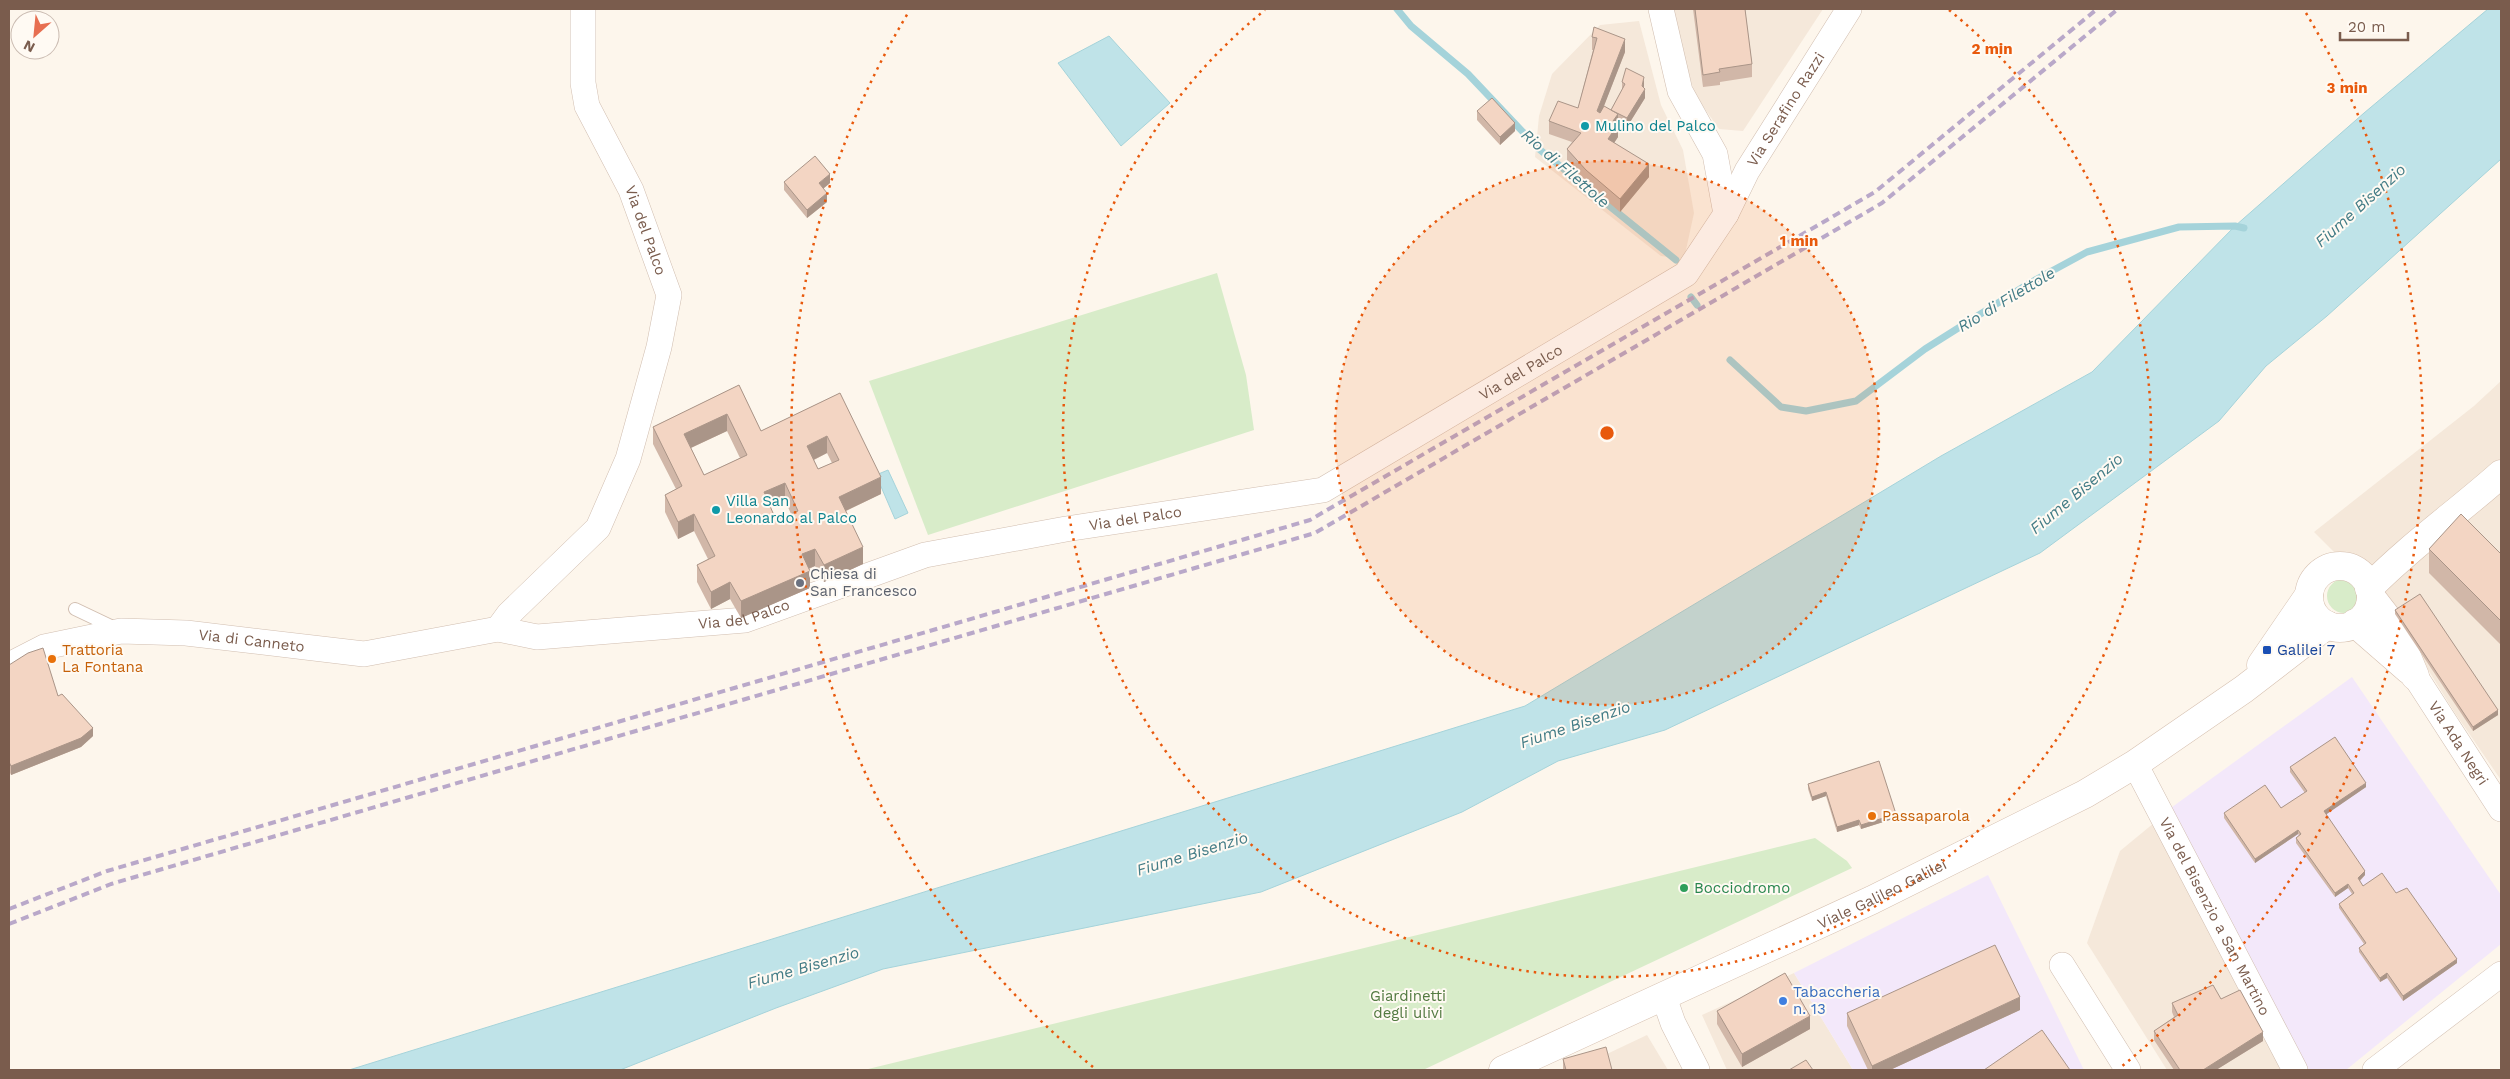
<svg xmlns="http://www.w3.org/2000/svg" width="2510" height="1079" font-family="'Work Sans',sans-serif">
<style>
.residential{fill:#f5e8da}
.education{fill:#f3e8fa}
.green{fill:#d8ecc9}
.water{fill:#bfe3e8;stroke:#a5d3da}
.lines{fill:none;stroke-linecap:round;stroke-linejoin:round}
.stream{stroke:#a5d3da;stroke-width:7}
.lane-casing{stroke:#d1beb0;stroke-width:14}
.street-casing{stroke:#d1beb0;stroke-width:26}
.secondary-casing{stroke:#d6c0b0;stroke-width:29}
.lane{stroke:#fff;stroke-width:12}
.street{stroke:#fff;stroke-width:25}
.secondary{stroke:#fff;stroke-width:28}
.rail{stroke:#b9a8c9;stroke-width:4;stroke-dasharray:8 5;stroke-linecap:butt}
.wall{fill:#d1b7a8;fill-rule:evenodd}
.shaded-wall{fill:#aa9588}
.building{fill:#f3d5c3;stroke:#aa9588;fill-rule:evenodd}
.ring{fill:none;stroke:#e8590c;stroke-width:2.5;stroke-dasharray:2.5 5}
.culture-dot{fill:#0f9aa8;stroke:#fffaf3;stroke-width:2}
.worship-dot{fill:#6b7280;stroke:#fffaf3;stroke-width:2}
.transit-dot{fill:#1a4fb4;stroke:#fffaf3;stroke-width:2}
.food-dot{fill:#e8710a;stroke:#fffaf3;stroke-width:2}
.leisure-dot{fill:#2e9e5b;stroke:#fffaf3;stroke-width:2}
.shop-dot{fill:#3f7fe0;stroke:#fffaf3;stroke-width:2}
.labels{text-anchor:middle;stroke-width:4;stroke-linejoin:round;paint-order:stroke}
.street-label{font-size:15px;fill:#7a5c4d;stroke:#fffaf3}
.culture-label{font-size:15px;fill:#0d838f;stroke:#fffaf3;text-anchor:start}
.worship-label{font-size:15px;fill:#5b616d;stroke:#fffaf3;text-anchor:start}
.food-label{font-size:15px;fill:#c56008;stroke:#fffaf3;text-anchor:start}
.transit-label{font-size:15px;fill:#164399;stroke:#fffaf3;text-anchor:start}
.leisure-label{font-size:15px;fill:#27864d;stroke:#fffaf3;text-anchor:start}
.shop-label{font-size:15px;fill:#366cbe;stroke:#fffaf3;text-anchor:start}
.park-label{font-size:15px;fill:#537a41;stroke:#fffaf3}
.water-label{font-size:16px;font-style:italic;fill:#437c86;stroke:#fffaf3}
.centre{fill:#e8590c;stroke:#fffaf3;stroke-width:2.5}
.ring-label{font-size:15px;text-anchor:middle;font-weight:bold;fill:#e8590c;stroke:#fffaf3;stroke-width:4;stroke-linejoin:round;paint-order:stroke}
</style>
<rect width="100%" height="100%" fill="#fdf6ec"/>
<g class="residential">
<path d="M 1673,9 L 1823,9 L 1743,131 L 1719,129 L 1695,95 L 1674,22 Z"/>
<path d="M 1639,21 L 1661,105 L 1683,150 L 1694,213 L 1684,259 L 1661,256 L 1535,157 L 1539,116 L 1552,74 L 1600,25 Z"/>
<path d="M 2501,381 L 2501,780 L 2455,713 L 2389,607 L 2314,532 L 2474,406 Z"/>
<path d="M 2154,823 L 2285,1070 L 2167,1070 L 2087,943 L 2120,851 Z"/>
<path d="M 1794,973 L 1853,1070 L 1727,1070 L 1702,1015 Z"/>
<path d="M 1647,1035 L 1668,1070 L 1573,1070 Z"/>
</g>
<g class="education">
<path d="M 2352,677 L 2501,895 L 2501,944 L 2346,1070 L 2306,1070 L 2168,810 Z"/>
<path d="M 1988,875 L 2084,1070 L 1853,1070 L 1794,973 Z"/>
</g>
<g class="green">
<path d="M 1217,273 L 1246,375 L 1254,430 L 928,535 L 869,381 Z"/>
<circle cx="2344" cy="596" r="17"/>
<path d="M 1815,838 L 1847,861 L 1852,868 L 1423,1070 L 864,1070 Z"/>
</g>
<g class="water">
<path d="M 2488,9 L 2501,9 L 2501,159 L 2327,316 L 2266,366 L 2219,421 L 2040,553 L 1665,730 L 1558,761 L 1462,812 L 1261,892 L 883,969 L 776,1008 L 620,1070 L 349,1070 L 1525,706 L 1941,456 L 2092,372 L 2235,226 L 2364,113 Z"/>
<path d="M 1109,36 L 1170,103 L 1121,146 L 1058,63 Z"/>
<path d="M 888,470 L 908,513 L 895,519 L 876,475 Z"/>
</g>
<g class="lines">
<g class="stream">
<path d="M 1397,9 L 1411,26 L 1468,74 L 1539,149 L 1676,260"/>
<path d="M 1691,297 L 1697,305"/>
<path d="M 1730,360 L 1781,407 L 1806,411 L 1856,401 L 1925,349 L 2028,284 L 2087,252 L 2179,227 L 2235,226 L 2244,228"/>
</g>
<defs>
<path id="lane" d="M 75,609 L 117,629"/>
<g id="street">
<path id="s1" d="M 583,9 L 583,83 L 587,106 L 631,190 L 669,295 L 659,347 L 628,459 L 598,528 L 509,614 L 498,629 L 537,637 L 745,620 L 925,555 L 1066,529 L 1323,490 L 1686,274 L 1726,214 L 1747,171 L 1849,9"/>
<path d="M 1661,9 L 1680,91 L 1715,154 L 1726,214"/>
<path id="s2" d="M 9,665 L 44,647 L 121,631 L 186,633 L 364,654 L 498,629"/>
<path id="s3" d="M 2415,676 L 2501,809"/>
<path id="s4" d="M 2135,764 L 2295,1070"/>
<path d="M 2062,965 L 2128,1070"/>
<path d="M 1664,997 L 1673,1023 L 1697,1070"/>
<path d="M 2375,1070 L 2501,974"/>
</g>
<g id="secondary">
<circle cx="2340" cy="597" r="31"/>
<path d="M 2369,588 C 2410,546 2457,513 2501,474"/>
<path d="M 2371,597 L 2395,628 L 2415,676"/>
<path d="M 2355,623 L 2409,670"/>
<path d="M 2261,665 L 2309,595"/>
<path id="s5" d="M 1503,1070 L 1872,900 L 2085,794 L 2135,764 L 2244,689 L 2327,625"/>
</g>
</defs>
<use href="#lane" class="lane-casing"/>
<use href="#street" class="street-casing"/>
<use href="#secondary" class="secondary-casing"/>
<use href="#lane" class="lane"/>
<use href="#street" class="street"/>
<use href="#secondary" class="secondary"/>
<g class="rail">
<path d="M 9,909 L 107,871 L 1310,520 L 1875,192 L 2097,9"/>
<path d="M 9,924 L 111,884 L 1315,533 L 1882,203 L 2118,9"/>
</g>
</g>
<g class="wall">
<path d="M 1693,9 L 1745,9 L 1752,64 L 1752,77 L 1720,82 L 1720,85 L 1703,87 Z"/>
<path d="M 1594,27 L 1625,52 L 1603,108 L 1611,110 L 1622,90 L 1622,82 L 1644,86 L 1644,88 L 1645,98 L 1627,127 L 1618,122 L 1618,137 L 1614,143 L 1649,177 L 1620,212 L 1586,183 L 1567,162 L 1567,149 L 1572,142 L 1549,134 L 1549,121 L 1578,108 L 1593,50 L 1592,50 L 1592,37 Z"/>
<path d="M 1477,111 L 1515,131 L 1500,145 L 1477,120 Z"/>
<path d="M 784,182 L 830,183 L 823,189 L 827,202 L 807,218 L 784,190 Z"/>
<path d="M 739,385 L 761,431 L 840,393 L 881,494 L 846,511 L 863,564 L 824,582 L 815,566 L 809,569 L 810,588 L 741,618 L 730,599 L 711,609 L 697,582 L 697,565 L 708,559 L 694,531 L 678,539 L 665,512 L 665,495 L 676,489 L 653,444 L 653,427 ZM 727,431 L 740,458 L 704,475 L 691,448 ZM 827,453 L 832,463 L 818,469 L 814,460 ZM 785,500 L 791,514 L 776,520 L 770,506 Z"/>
<path d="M 2429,549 L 2501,554 L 2501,645 L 2429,573 Z"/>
<path d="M 2395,610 L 2498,715 L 2473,731 L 2395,614 Z"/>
<path d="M 9,665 L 58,696 L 93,736 L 81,747 L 11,775 L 9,771 Z"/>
<path d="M 2290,767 L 2366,787 L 2326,814 L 2365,875 L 2360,881 L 2363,886 L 2396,893 L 2457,963 L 2403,1001 L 2387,978 L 2380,982 L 2359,952 L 2359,948 L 2364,944 L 2339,908 L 2339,904 L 2352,894 L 2348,888 L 2335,897 L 2296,843 L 2296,838 L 2299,835 L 2298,834 L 2255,863 L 2224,818 L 2224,813 L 2281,808 L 2305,793 L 2290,772 Z"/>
<path d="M 1808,784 L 1896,818 L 1861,829 L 1859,825 L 1837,832 L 1826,796 L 1812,801 L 1808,789 Z"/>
<path d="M 2221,999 L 2263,1041 L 2216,1070 L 2174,1070 L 2154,1040 L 2154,1031 L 2174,1017 L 2172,1012 L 2172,1003 Z"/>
<path d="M 2020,1010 L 1890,1070 L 1868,1070 L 1847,1026 L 1847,1013 Z"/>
<path d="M 1717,1011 L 1810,1029 L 1742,1067 L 1717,1024 Z"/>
<path d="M 1563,1059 L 1612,1070 L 1563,1070 Z"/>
</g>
<g class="shaded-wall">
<path d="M 1625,39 L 1625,52 L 1597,124 L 1597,111 Z"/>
<path d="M 1644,77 L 1644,86 L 1642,94 L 1645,89 L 1645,98 L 1627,127 L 1627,118 L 1642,86 Z"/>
<path d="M 1618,114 L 1618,137 L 1608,152 L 1608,139 L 1613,121 Z"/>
<path d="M 1515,123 L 1515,131 L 1500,145 L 1500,137 Z"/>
<path d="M 1649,164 L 1649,177 L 1620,212 L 1620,199 Z"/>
<path d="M 830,174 L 830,183 L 819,192 L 819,183 Z"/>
<path d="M 827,193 L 827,202 L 807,218 L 807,210 Z"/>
<path d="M 727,414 L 727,431 L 684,451 L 684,434 Z"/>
<path d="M 827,436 L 827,453 L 807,463 L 807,446 Z"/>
<path d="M 881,477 L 881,494 L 839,514 L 839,497 Z"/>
<path d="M 785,483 L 785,500 L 764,509 L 764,492 Z"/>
<path d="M 694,514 L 694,531 L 678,539 L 678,522 Z"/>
<path d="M 863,547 L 863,564 L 824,582 L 824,565 Z"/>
<path d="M 815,549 L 815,566 L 802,571 L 802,554 Z"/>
<path d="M 810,571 L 810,588 L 741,618 L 741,601 Z"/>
<path d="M 730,582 L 730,599 L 711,609 L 711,592 Z"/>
<path d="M 2498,710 L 2498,715 L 2473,731 L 2473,727 Z"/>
<path d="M 93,728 L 93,736 L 81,747 L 11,775 L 11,766 Z"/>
<path d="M 2366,783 L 2366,787 L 2324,816 L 2324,811 Z"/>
<path d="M 1826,792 L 1826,796 L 1812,801 L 1812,797 Z"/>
<path d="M 1896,814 L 1896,818 L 1861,829 L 1861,825 Z"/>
<path d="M 1859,820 L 1859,825 L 1837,832 L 1837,827 Z"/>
<path d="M 2298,830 L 2298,834 L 2255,863 L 2255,859 Z"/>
<path d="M 2365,871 L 2365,875 L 2358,882 L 2358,878 Z"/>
<path d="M 2348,884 L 2348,888 L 2335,897 L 2335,893 Z"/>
<path d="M 2457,959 L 2457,963 L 2403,1001 L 2403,996 Z"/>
<path d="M 2387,973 L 2387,978 L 2380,982 L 2380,978 Z"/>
<path d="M 2020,997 L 2020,1010 L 1890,1070 L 1872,1070 L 1872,1066 Z"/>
<path d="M 1810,1016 L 1810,1029 L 1742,1067 L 1742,1054 Z"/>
<path d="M 2263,1032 L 2263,1041 L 2216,1070 L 2203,1070 Z"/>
</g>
<g class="building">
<path d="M 1695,9 L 1745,9 L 1752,64 L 1719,69 L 1720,72 L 1703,75 Z"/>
<path d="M 1594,27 L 1625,39 L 1597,111 L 1600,113 L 1604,106 L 1618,114 L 1613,121 L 1618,124 L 1608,139 L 1649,164 L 1620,199 L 1586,170 L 1567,149 L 1581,133 L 1549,121 L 1558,101 L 1578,108 L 1597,38 L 1592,37 Z"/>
<path d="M 1626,68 L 1644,77 L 1642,86 L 1645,89 L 1627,118 L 1611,110 L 1625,84 L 1622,82 Z"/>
<path d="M 1492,98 L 1515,123 L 1500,137 L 1477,111 Z"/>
<path d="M 815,156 L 830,174 L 819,183 L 827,193 L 807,210 L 784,182 Z"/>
<path d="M 739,385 L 761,431 L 840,393 L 881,477 L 839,497 L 863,547 L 824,565 L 815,549 L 802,554 L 810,571 L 741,601 L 730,582 L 711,592 L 697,565 L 715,556 L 694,514 L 678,522 L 665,495 L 682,486 L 653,427 ZM 727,414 L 747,455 L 704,475 L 684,434 ZM 827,436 L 839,460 L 818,469 L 807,446 ZM 785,483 L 798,511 L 776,520 L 764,492 Z"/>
<path d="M 2461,514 L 2501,554 L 2501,621 L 2429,549 Z"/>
<path d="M 2420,594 L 2498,710 L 2473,727 L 2395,610 Z"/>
<path d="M 43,648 L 58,696 L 62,694 L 93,728 L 81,738 L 11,766 L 9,762 L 9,665 L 28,653 Z"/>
<path d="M 2335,737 L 2366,783 L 2324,811 L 2365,871 L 2358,878 L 2363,886 L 2382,873 L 2396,893 L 2407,888 L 2457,959 L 2403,996 L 2387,973 L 2380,978 L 2359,948 L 2366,943 L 2339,904 L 2354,893 L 2348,884 L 2335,893 L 2296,838 L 2301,834 L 2298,830 L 2255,859 L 2224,813 L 2265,785 L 2281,808 L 2307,791 L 2290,767 Z"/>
<path d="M 1879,761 L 1896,814 L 1861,825 L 1859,820 L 1837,827 L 1826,792 L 1812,797 L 1808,784 Z"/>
<path d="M 1995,945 L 2020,997 L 1872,1066 L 1847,1013 Z"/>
<path d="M 1785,973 L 1810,1016 L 1742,1054 L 1717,1011 Z"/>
<path d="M 2213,985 L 2221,999 L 2240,990 L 2263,1032 L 2203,1070 L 2180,1070 L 2154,1031 L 2178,1015 L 2172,1003 Z"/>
<path d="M 2042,1030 L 2070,1070 L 1984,1070 Z"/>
<path d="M 1606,1047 L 1612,1070 L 1566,1070 L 1563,1059 Z"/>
<path d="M 1806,1060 L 1813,1070 L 1789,1070 Z"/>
</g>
<circle cx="1607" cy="433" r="272" fill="#e8590c" fill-opacity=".12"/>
<g class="ring">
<circle cx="1607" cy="433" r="272"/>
<path d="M1949 10A544 544 0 1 1 1265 10"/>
<path d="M1093 1067A816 816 0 0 1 908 13M2306 13A816 816 0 0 1 2121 1067"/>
</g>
<g class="culture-dot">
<circle cx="1585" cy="126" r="5"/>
<circle cx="716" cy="510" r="5"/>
</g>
<circle class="worship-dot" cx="800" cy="583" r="5"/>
<rect class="transit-dot" x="2262" y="645" width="10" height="10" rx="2.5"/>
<g class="food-dot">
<circle cx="52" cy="659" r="5"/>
<circle cx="1872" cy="816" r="5"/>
</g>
<circle class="leisure-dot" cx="1684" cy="888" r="5"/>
<circle class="shop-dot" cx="1783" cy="1001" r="5"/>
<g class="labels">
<g class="street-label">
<text dy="5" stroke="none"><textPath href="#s1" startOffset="2149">Via Serafino Razzi</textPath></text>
<text dy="5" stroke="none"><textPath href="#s1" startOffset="235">Via del Palco</textPath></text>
<text dy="5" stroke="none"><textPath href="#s1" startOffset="1764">Via del Palco</textPath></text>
<text dy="5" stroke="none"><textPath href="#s1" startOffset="1344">Via del Palco</textPath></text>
<text dy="5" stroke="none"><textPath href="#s1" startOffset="939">Via del Palco</textPath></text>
<text dy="5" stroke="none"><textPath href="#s2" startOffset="249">Via di Canneto</textPath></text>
<text dy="5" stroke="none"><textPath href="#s3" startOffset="80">Via Ada Negri</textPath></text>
<text dy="5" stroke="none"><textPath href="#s5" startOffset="418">Viale Galileo Galilei</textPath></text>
<text dy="5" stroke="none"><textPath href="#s4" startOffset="172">Via del Bisenzio a San Martino</textPath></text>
</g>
<g class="culture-label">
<text x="1595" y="131">Mulino del Palco</text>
<text x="726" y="506">Villa San<tspan x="726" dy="17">Leonardo al Palco</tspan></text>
</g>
<g class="worship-label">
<text x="810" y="579">Chiesa di<tspan x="810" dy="17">San Francesco</tspan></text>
</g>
<g class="food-label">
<text x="62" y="655">Trattoria<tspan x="62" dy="17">La Fontana</tspan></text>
<text x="1882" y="821">Passaparola</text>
</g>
<g class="transit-label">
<text x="2277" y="655">Galilei 7</text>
</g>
<g class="leisure-label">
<text x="1694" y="893">Bocciodromo</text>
</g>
<g class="shop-label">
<text x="1793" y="997">Tabaccheria<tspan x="1793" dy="17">n. 13</tspan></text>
</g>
<g class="park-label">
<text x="1408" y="1001">Giardinetti<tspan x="1408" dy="17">degli ulivi</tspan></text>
</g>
<g class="water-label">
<text transform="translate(1566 168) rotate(41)" y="6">Rio di Filettole</text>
<text transform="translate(2360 205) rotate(-42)" y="6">Fiume Bisenzio</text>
<text transform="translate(2006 299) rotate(-31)" y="6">Rio di Filettole</text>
<text transform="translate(2076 493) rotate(-40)" y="6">Fiume Bisenzio</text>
<text transform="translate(1575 724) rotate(-19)" y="6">Fiume Bisenzio</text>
<text transform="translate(1192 853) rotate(-17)" y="6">Fiume Bisenzio</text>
<text transform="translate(803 967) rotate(-16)" y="6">Fiume Bisenzio</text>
</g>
</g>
<circle cx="1607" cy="433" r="8" class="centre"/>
<g class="ring-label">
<text x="1992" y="54">2 min</text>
<text x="2347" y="93">3 min</text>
<text x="1799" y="246">1 min</text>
</g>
<rect width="2510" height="1079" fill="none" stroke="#7a5c4d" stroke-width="20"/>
<g transform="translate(35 35) rotate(207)"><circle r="24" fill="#fffaf3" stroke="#cabbb1"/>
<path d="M0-4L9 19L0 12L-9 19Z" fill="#e76f51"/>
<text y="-8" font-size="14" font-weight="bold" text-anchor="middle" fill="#7a5c4d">N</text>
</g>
<path d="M2340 32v8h68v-8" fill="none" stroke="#7a5c4d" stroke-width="2.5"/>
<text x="2348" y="32" font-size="15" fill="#7a5c4d" stroke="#fffaf3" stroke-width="4" paint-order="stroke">20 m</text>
</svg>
